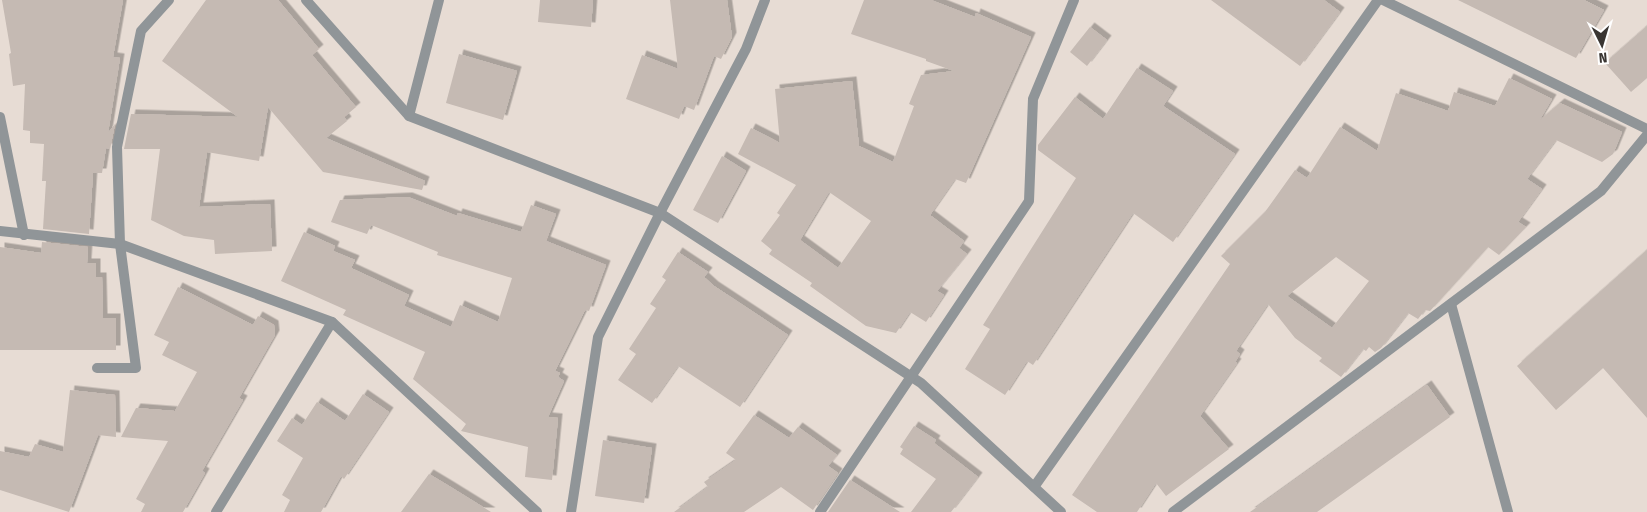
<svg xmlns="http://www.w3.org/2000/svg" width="1647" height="512" font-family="'Fira Sans Condensed',sans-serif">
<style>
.building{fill:#c5bab3;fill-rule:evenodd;filter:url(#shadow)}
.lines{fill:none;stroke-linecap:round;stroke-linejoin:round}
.service{stroke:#909598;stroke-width:10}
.minor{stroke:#909598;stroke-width:10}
.tertiary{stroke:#909598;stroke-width:10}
</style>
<defs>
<filter id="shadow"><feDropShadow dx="4.5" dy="-4.5" stdDeviation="0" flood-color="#0004"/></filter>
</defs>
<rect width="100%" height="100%" fill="#e7dcd4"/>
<g class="building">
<path d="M 2,0 L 123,0 L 113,57 L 120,58 L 108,133 L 115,124 L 110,149 L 106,148 L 102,173 L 93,173 L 89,234 L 43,229 L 46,181 L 42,181 L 44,144 L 30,143 L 30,131 L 23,130 L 25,84 L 13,86 L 9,54 L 11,53 Z"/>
<path d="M 206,0 L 278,0 L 319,49 L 312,55 L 356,107 L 344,117 L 347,121 L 326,138 L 425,181 L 422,190 L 323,172 L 268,107 L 259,161 L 207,152 L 199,207 L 270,204 L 272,251 L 215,254 L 214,240 L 184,236 L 151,220 L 160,149 L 124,149 L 131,114 L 238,117 L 162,61 Z"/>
<path d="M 540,0 L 593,0 L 591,27 L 538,22 Z"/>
<path d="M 670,0 L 727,0 L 732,37 L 721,59 L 714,56 L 694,110 L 684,106 L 679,119 L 626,99 L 642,55 L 678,69 Z"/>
<path d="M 864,0 L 931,0 L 975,17 L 976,13 L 1031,37 L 966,183 L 955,179 L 930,215 L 964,241 L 959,248 L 967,254 L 937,291 L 944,295 L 926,322 L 910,312 L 896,333 L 866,326 L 810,286 L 812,283 L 769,254 L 772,250 L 761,241 L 780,215 L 777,213 L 796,185 L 738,154 L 751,128 L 780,143 L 775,89 L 852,81 L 859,146 L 893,162 L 914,106 L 909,104 L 921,75 L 954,71 L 926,61 L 926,59 L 851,34 ZM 829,192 L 871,221 L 838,268 L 800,240 Z"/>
<path d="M 1211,0 L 1324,0 L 1340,12 L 1300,66 Z"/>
<path d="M 1458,0 L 1584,0 L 1604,10 L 1576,58 Z"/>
<path d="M 1647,26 L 1647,78 L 1631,92 L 1605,63 Z"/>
<path d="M 1090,27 L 1107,40 L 1087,66 L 1070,52 Z"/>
<path d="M 459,54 L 517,71 L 503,120 L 446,103 Z"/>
<path d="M 1137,68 L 1173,91 L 1163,106 L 1235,154 L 1173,242 L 1133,213 L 1033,365 L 1027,361 L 1005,395 L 965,369 L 990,329 L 983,325 L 1076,178 L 1038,150 L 1038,145 L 1075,97 L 1103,119 Z"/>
<path d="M 1509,78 L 1552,99 L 1539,121 L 1560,103 L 1622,132 L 1613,154 L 1602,162 L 1556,140 L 1527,179 L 1542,189 L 1518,222 L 1526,227 L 1499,255 L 1488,247 L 1430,311 L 1425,310 L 1418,319 L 1408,313 L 1381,348 L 1375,352 L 1369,347 L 1366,351 L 1363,349 L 1341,377 L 1319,361 L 1322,358 L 1295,338 L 1268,304 L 1236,351 L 1240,354 L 1235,362 L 1237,363 L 1200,416 L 1229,449 L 1166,496 L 1156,483 L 1137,512 L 1097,512 L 1072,495 L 1230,264 L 1221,256 L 1265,212 L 1295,170 L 1307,178 L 1340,127 L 1377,151 L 1396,93 L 1448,111 L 1454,92 L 1495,106 ZM 1336,257 L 1369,281 L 1332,328 L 1287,296 Z"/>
<path d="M 722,156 L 746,171 L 718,223 L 693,210 Z"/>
<path d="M 408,197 L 457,216 L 458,213 L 521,232 L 531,205 L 556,214 L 546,241 L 606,265 L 589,311 L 585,310 L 555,371 L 560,373 L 558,377 L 564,381 L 548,417 L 558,418 L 552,480 L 525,477 L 528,447 L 461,431 L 466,424 L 413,379 L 425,352 L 343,315 L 346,310 L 281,281 L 304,232 L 335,246 L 333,251 L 355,260 L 351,268 L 409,295 L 404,306 L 451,327 L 460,305 L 498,322 L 512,278 L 437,255 L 438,252 L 371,225 L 367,234 L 331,222 L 340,200 Z"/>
<path d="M 42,242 L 88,247 L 87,263 L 96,263 L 96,277 L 102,277 L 103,318 L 116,318 L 116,350 L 0,350 L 0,247 L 41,253 Z"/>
<path d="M 1647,250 L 1647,418 L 1603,368 L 1556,410 L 1517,366 Z"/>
<path d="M 678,252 L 708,272 L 704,277 L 714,286 L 788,335 L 740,407 L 678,366 L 652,403 L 618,380 L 636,354 L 629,349 L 656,308 L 650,304 L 666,280 L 662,277 Z"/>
<path d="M 178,287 L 253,325 L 258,316 L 274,325 L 275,335 L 239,398 L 243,400 L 202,471 L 205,473 L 183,512 L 141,512 L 145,504 L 136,499 L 168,441 L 121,437 L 136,408 L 175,411 L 197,372 L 162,355 L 169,342 L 154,335 Z"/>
<path d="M 1427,385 L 1450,417 L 1317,512 L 1250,512 Z"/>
<path d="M 70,390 L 115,395 L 116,437 L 98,435 L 69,512 L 0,490 L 0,451 L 29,457 L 35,444 L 63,452 Z"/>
<path d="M 363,394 L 389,412 L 344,479 L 341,476 L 321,512 L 284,512 L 290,500 L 282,495 L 303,458 L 277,441 L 292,418 L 302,425 L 317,402 L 345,421 Z"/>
<path d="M 754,415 L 789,438 L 798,427 L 837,455 L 828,466 L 838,473 L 813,510 L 781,487 L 744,512 L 674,512 L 708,487 L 704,482 L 736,460 L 726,453 Z"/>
<path d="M 914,426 L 936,440 L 934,443 L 978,477 L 951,512 L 911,512 L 936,479 L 900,454 L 903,449 L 900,447 Z"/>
<path d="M 603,440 L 652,448 L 644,503 L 595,496 Z"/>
<path d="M 429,474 L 449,486 L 491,512 L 401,512 Z"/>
<path d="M 850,480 L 900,512 L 828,512 Z"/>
</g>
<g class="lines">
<path class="service" d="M 97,368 L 136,368 L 120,244"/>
<g class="minor">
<path d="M 306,0 L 409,116 L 660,213 L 921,383 L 1061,512"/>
<path d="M 1383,0 L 1647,129"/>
<path d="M 409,116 L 439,0"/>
<path d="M 0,117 L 24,235"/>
<path d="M 0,231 L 120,244 L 332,322 L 537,512"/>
<path d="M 120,244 L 117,147 L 141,31 L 169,0"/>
<path d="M 1451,304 L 1508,512"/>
<path d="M 1034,487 L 1378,0"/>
<path d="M 216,512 L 332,322"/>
<path d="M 571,512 L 598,337 L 660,213 L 746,49 L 765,0"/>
<path d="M 820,512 L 1029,201 L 1033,99 L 1074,0"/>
</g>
<path class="tertiary" d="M 1173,512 L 1601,191 L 1647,135"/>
</g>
<g transform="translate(1602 45) rotate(175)" stroke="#ffffff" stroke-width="4" paint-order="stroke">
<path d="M0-4L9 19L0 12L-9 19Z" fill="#393532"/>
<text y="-8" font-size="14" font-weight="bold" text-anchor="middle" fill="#393532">N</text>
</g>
</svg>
